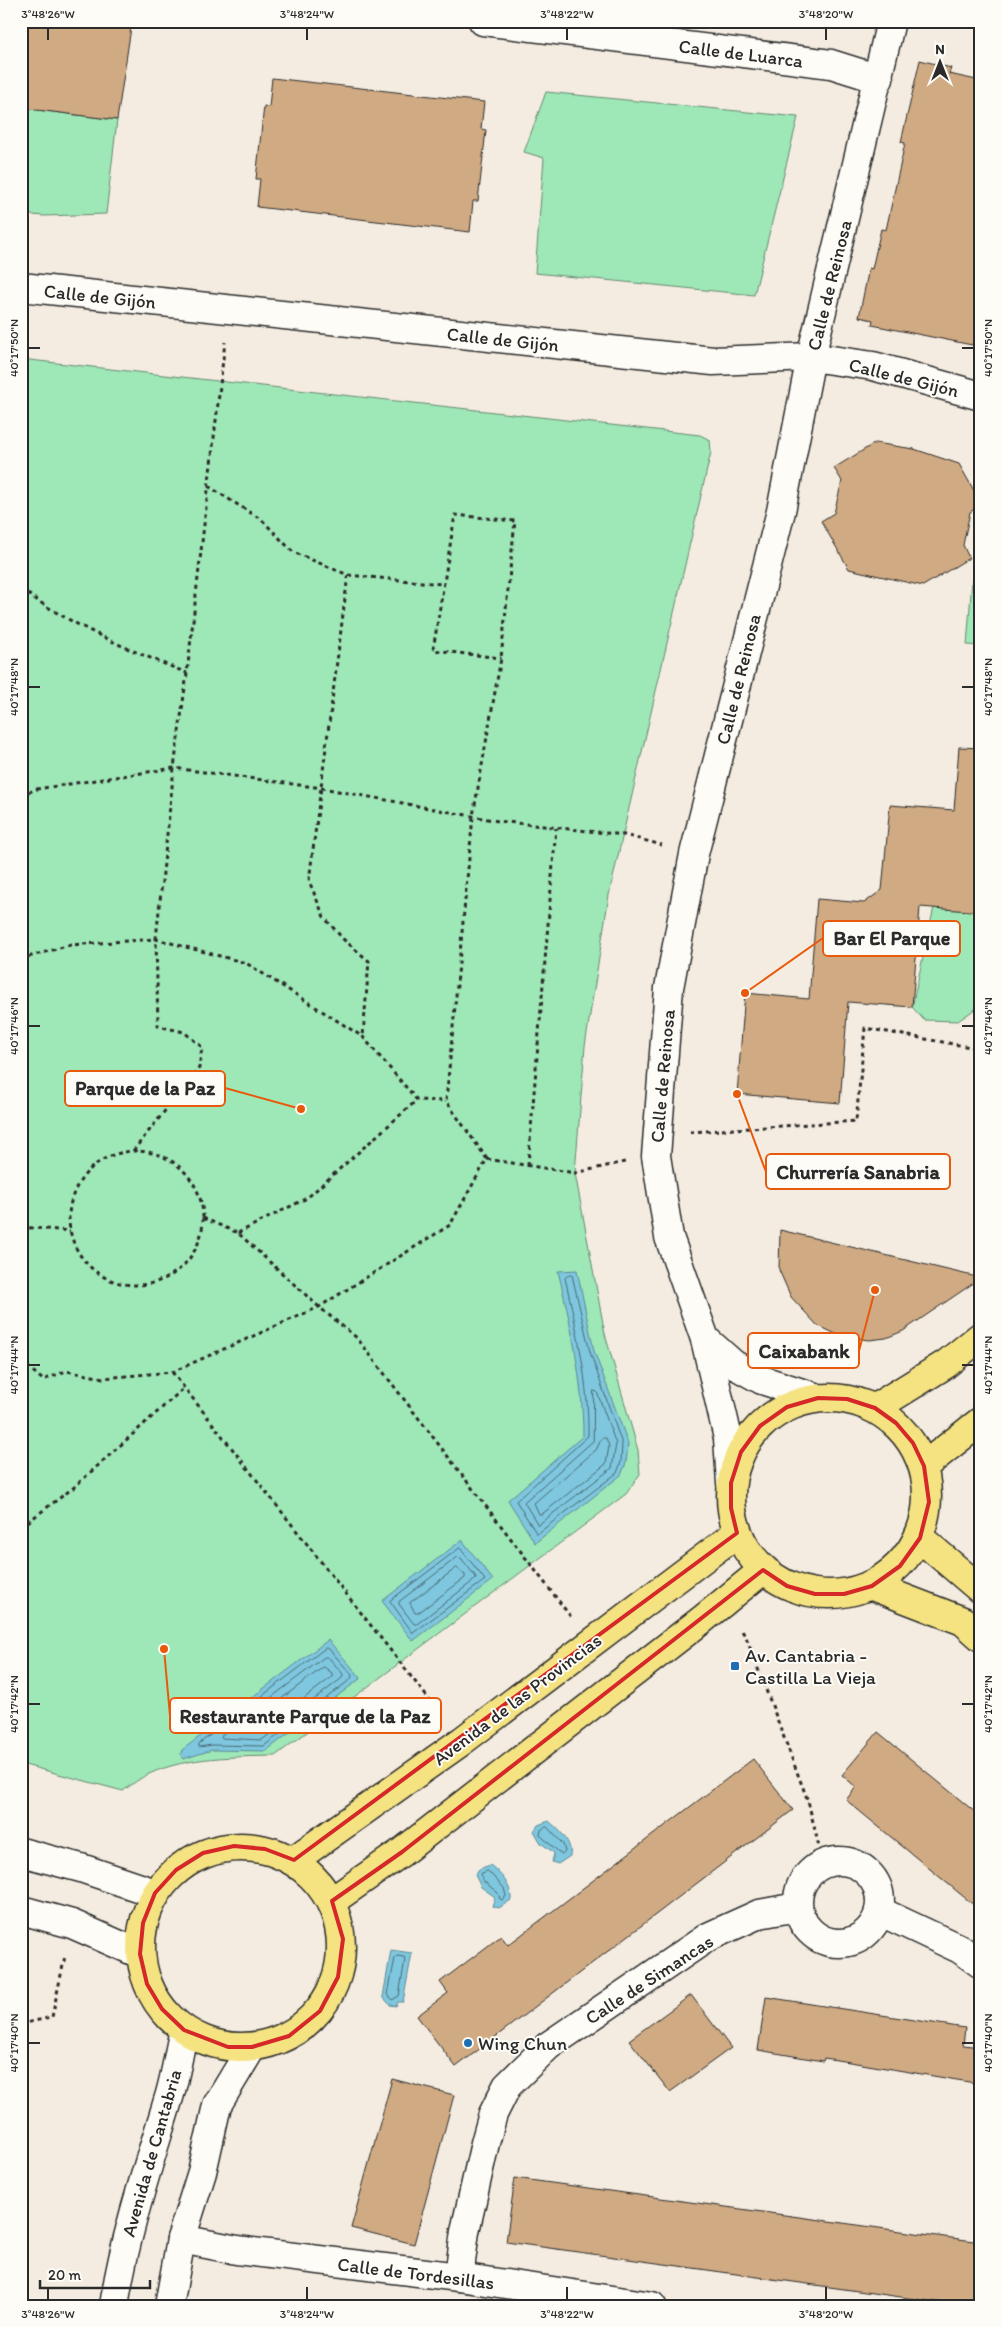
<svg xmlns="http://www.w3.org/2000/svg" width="1002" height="2327" font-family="Itim,sans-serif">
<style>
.green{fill:#9ee7b6;stroke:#648970}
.water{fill:#7ec7de;stroke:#5d8996}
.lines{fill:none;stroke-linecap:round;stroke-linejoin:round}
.shore{stroke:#4c6973;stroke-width:1}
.building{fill:#d0aa82;stroke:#2b2b2b}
.minor-casing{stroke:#2b2b2b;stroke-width:31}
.major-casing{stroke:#2b2b2b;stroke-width:31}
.path{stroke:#2b2b2b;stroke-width:3;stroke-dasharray:4 4;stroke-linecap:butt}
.minor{stroke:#fdfcf7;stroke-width:28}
.major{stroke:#f5e382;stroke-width:28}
.marked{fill:none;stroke:#d62828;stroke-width:4;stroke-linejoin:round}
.ticks{fill:none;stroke:#2b2b2b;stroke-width:2}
.poi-dot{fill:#1f6fb2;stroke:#fdfcf7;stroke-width:2}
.labels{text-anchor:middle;stroke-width:4;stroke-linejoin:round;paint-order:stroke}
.street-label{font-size:19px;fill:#2b2b2b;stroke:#fdfcf7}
.poi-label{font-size:19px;fill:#2b2b2b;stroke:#fdfcf7;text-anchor:start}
.leader{fill:none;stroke:#e8590c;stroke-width:2}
.callout-dot{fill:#e8590c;stroke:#fdfcf7;stroke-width:2}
.callout{fill:#fdfcf7;stroke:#e8590c;stroke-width:2}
.callout-label{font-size:20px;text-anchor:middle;font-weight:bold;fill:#2b2b2b}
.neatline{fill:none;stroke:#2b2b2b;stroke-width:2}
.ticks-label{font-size:12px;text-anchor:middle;fill:#2b2b2b}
</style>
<rect width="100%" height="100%" fill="#f4ece0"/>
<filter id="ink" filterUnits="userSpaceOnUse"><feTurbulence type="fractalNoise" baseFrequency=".02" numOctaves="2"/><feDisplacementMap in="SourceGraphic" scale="10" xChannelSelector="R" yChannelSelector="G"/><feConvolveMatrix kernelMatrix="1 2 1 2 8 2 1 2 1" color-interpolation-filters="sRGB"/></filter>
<g filter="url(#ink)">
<g class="green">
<path d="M 546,92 L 798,117 L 754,295 L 535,273 L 544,158 L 524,152 Z"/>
<path d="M 21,108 L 117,120 L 106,214 L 44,216 L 21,214 Z"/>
<path d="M 21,359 L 700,435 L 710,440 L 711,452 L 609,895 L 585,1046 L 575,1173 L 605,1334 L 638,1450 L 640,1474 L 626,1494 L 275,1756 C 233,1757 189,1756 149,1774 C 140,1778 131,1785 123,1791 L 21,1764 Z"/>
<path d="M 981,573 L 981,646 L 967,645 L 972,580 Z"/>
<path d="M 934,907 L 981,912 L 981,1005 L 958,1021 L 924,1020 L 912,1007 Z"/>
</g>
<g class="water">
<path d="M 577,1270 L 594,1351 L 628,1443 L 626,1463 L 621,1475 L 535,1543 L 508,1500 L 583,1436 C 583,1380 571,1325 558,1271 Z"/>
<path d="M 462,1540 L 493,1580 L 413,1641 L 382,1601 Z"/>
<path d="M 328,1640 L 361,1678 L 266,1751 L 212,1750 L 183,1759 L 181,1754 L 182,1750 Z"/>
<path d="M 549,1821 C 558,1829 573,1842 570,1856 L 558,1864 L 552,1862 L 554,1853 L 541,1843 L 534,1831 L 538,1825 Z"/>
<path d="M 490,1865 C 500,1873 512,1885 511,1900 L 499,1908 L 492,1906 L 495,1897 L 481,1887 L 475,1875 L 479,1869 Z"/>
<path d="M 391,1950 L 412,1953 L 403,2002 L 398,2002 L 396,2006 L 390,2005 L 383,1997 Z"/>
</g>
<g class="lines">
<g class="shore">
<path d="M 572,1275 L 590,1352 L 622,1444 L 621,1462 L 617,1473 L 537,1534 L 516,1501 L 588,1436 C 589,1383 577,1330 565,1278 L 567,1276 Z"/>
<path d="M 594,1391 L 597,1392 L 616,1444 L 612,1468 L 538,1525 L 524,1502 L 593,1441 Z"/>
<path d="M 602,1438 L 606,1438 L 609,1446 L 606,1464 L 542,1514 L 539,1514 L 534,1503 L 596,1450 Z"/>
<path d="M 460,1548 L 485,1580 L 413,1633 L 390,1601 Z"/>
<path d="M 458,1557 L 461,1558 L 476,1577 L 476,1579 L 417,1624 L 414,1624 L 399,1604 L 399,1602 Z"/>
<path d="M 457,1568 L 465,1575 L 465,1578 L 418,1613 L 415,1613 L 410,1603 Z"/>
<path d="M 326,1648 L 329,1649 L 352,1675 L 351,1679 L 264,1746 L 212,1745 L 199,1747 L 199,1744 Z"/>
<path d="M 325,1657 L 328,1657 L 343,1674 L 342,1678 L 262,1740 L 221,1738 L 222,1735 Z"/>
<path d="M 324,1667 L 332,1673 L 332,1677 L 260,1732 L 243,1731 L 243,1728 Z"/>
<path d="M 547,1827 L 563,1844 L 565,1852 L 562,1855 L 540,1835 L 541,1830 Z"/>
<path d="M 488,1871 L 504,1888 L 506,1896 L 503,1900 L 500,1899 L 498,1893 L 482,1880 L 481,1874 Z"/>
<path d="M 397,1956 L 404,1957 L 405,1959 L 399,1996 L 392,2000 L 388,1994 L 395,1958 Z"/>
</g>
</g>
<g class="building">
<path d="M 27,21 L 132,21 L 117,120 L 21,108 L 21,65 Z"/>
<path d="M 920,60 L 951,68 L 949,74 L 981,81 L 981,341 L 974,340 L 972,345 L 872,325 L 873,320 L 859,317 L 869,268 L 872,269 L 881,229 L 886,230 L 905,143 L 901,142 Z"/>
<path d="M 272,78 L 484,102 L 481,129 L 486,130 L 478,201 L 473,201 L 470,232 L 257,207 L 260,179 L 256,179 L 264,106 L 269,107 Z"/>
<path d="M 875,443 L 914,449 L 959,464 L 981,503 L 981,505 L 970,512 L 963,545 L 969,558 L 923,586 L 849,569 L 821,521 L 834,513 L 842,481 L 834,468 Z"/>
<path d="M 959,747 L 981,748 L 981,912 L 920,907 L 912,1007 L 848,1002 L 840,1103 L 737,1094 L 745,993 L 809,999 L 817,899 L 864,903 L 882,890 L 890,805 L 954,810 Z"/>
<path d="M 780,1230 L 981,1278 L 903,1331 L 886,1338 L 869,1340 L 840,1336 L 817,1325 L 791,1297 L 779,1270 Z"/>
<path d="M 878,1732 L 981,1817 L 981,1911 L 846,1800 L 856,1787 L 842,1775 Z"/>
<path d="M 753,1759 L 793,1810 L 456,2067 L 417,2016 L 448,1993 L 440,1982 L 501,1936 L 508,1945 Z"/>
<path d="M 691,1995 L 731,2048 L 670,2092 L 629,2040 Z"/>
<path d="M 766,1997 L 965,2028 L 963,2045 L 981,2047 L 981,2084 L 856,2063 L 824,2058 L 823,2061 L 758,2050 Z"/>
<path d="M 392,2079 L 454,2095 L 414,2244 L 351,2228 Z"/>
<path d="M 515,2178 L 981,2242 L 981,2306 L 966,2306 L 506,2242 Z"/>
</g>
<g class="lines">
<defs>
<g id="minor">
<path d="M 483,21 L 831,64 L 879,79"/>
<path d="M 21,287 L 713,361 L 811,357 L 873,366 L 981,396"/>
<path d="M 705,1339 L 733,1364 L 762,1380 L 818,1398"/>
<path d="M 731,1483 L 728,1438 L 705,1339 L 669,1237 L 656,1156 L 669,988 L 694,854 L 781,511 L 811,357 L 891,21"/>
<path d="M 21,1852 L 81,1868 L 155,1893"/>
<circle cx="839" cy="1902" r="41"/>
<path d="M 21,1910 L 72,1924 L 140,1954"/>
<path d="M 879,1911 L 960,1949 L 981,1964"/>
<path d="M 181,2239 L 237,2250 L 459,2277 L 652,2306"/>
<path d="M 459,2277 L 465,2231 L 485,2143 L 493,2114 L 507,2086 L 548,2046 L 708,1937 L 759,1914 L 797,1907"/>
<path d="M 114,2306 C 125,2233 149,2164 170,2094 C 176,2073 179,2051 184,2030"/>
<path d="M 169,2306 L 181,2239 L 202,2172 L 217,2105 L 252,2047"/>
</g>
<g id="major">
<circle cx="829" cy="1496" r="98"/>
<path d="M 875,1408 L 946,1364 L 981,1336"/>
<path d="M 924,1466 L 981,1421"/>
<path d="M 920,1538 L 981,1590"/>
<path d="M 872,1586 L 963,1621 L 981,1637"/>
<circle cx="241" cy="1947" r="100"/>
<path d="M 294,1860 L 462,1741 L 737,1533"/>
<path d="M 332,1901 L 402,1852 L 703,1619 L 763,1570"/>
</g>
</defs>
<use href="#minor" class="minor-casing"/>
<use href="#major" class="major-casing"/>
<g class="path">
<path d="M 208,486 L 262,520 L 293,552 L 348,575 L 442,584"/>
<path d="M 348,575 L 309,881 L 324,917 L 343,939 L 369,961 L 363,1037"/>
<path d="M 21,589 C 71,626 130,650 187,673"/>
<path d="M 21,795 L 37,789 L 174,768 L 322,788 L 498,821 L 624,835 L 662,845"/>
<path d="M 21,959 L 70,945 L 156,939 L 246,963 L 363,1037 L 417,1100 L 446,1101"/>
<path d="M 690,1132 L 856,1121 L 865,1028 L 981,1049"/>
<circle cx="136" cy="1218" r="67"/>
<path d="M 133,1151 L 199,1068 L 202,1047 L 184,1032 L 158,1026 L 156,939 L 174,768 L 187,673 L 225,342"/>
<path d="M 487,1159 L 446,1101 L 473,816 L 501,658 L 515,521 L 455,515 L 433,650 L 501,658"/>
<path d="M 528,1165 L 556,828"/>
<path d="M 203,1218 L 238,1233 L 319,1307 L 357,1338 L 571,1617"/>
<path d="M 21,1227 L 70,1231"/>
<path d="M 238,1233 L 307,1198 L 417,1100"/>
<path d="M 21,1351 L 28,1367 L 43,1380 L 66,1371 L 103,1378 L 172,1372 L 319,1307 L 450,1225 L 487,1159 L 575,1173 L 625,1162"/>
<path d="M 172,1372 L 442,1716"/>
<path d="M 21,1527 L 73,1488 L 184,1388"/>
<path d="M 742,1631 L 746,1637 L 808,1801 L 823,1864"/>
<path d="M 21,2024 L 52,2017 L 65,1956"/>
</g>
<use href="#minor" class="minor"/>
<use href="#major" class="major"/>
</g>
</g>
<path class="marked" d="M 818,1398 L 847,1399 L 875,1408 L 896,1423 L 913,1443 L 924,1466 L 929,1502 L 920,1538 L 900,1566 L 872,1586 L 844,1594 L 815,1594 L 787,1586 L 763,1570 L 402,1852 L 332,1901 L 343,1939 L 338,1977 L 320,2011 L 289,2036 L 252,2047 L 228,2047 L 184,2030 L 162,2009 L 147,1984 L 140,1954 L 143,1923 L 155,1893 L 176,1870 L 203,1853 L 234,1846 L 265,1849 L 294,1860 L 737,1533 L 731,1508 L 731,1483 L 741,1452 L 760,1426 L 787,1407 Z"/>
<path class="ticks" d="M 48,28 L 48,40M 307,28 L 307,40M 567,28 L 567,40M 826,28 L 826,40M 28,348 L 40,348M 962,348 L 974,348M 28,687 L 40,687M 962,687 L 974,687M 28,1026 L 40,1026M 962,1026 L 974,1026M 28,1365 L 40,1365M 962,1365 L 974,1365M 28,1704 L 40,1704M 962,1704 L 974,1704M 28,2043 L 40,2043M 962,2043 L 974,2043M 48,2287 L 48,2300M 307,2287 L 307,2300M 567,2287 L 567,2300M 826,2287 L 826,2300"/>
<g class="poi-dot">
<rect x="730" y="1661" width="10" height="10" rx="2.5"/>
<circle cx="468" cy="2043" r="5"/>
</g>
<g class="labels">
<g class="street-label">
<text transform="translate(741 53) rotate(7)" y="7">Calle de Luarca</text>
<text transform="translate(829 285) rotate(-76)" y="7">Calle de Reinosa</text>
<text transform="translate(100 296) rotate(6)" y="7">Calle de Gijón</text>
<text transform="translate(503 339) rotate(6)" y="7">Calle de Gijón</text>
<text transform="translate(904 377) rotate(14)" y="7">Calle de Gijón</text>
<text transform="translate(738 679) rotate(-76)" y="7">Calle de Reinosa</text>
<text transform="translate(662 1076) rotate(-85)" y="7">Calle de Reinosa</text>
<text transform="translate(517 1699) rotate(-37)" y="7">Avenida de las Provincias</text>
<text transform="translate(649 1979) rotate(-33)" y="7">Calle de Simancas</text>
<text transform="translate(151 2153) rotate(-74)" y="7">Avenida de Cantabria</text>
<text transform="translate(416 2273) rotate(7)" y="7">Calle de Tordesillas</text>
</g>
<g class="poi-label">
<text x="745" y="1662">Av. Cantabria -<tspan x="745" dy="22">Castilla La Vieja</tspan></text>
<text x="478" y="2050">Wing Chun</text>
</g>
</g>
<path class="leader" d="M745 993L823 938M301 1109L225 1088M737 1094L766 1172M875 1290L859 1351M164 1649L170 1716"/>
<g class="callout-dot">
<circle cx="745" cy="993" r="5"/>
<circle cx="301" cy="1109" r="5"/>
<circle cx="737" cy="1094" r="5"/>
<circle cx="875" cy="1290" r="5"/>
<circle cx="164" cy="1649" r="5"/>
</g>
<g class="callout">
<rect x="823" y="921" width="137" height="35" rx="5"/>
<rect x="65" y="1071" width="160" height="35" rx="5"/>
<rect x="766" y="1154" width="184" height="35" rx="5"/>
<rect x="748" y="1333" width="111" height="35" rx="5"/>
<rect x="170" y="1698" width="271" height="35" rx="5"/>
</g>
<g class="callout-label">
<text x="892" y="945">Bar El Parque</text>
<text x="145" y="1095">Parque de la Paz</text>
<text x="858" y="1179">Churrería Sanabria</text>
<text x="804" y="1358">Caixabank</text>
<text x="305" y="1723">Restaurante Parque de la Paz</text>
</g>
<rect width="1002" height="2327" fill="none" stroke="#fdfcf7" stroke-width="55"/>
<g transform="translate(940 62)" stroke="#fdfcf7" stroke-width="4" paint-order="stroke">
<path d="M0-4L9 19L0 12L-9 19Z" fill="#2b2b2b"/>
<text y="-8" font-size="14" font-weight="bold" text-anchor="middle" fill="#2b2b2b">N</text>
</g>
<path d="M40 2280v8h110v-8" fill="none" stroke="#2b2b2b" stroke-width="2.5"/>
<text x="48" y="2280" font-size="15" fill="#2b2b2b" stroke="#fdfcf7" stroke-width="4" paint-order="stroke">20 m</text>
<rect x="28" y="28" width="946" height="2272" class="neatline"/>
<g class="ticks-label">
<text x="48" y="18">3°48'26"W</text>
<text x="307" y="18">3°48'24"W</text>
<text x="567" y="18">3°48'22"W</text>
<text x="826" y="18">3°48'20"W</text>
<text transform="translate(14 348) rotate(-90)" y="4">40°17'50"N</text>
<text transform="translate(988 348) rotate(-90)" y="4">40°17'50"N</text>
<text transform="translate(14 687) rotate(-90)" y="4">40°17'48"N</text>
<text transform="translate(988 687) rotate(-90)" y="4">40°17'48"N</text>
<text transform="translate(14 1026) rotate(-90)" y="4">40°17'46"N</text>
<text transform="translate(988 1026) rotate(-90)" y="4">40°17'46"N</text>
<text transform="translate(14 1365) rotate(-90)" y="4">40°17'44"N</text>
<text transform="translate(988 1365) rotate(-90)" y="4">40°17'44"N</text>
<text transform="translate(14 1704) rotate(-90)" y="4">40°17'42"N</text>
<text transform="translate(988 1704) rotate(-90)" y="4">40°17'42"N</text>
<text transform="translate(14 2043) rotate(-90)" y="4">40°17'40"N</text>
<text transform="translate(988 2043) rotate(-90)" y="4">40°17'40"N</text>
<text x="48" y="2318">3°48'26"W</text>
<text x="307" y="2318">3°48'24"W</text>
<text x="567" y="2318">3°48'22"W</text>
<text x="826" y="2318">3°48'20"W</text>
</g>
</svg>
